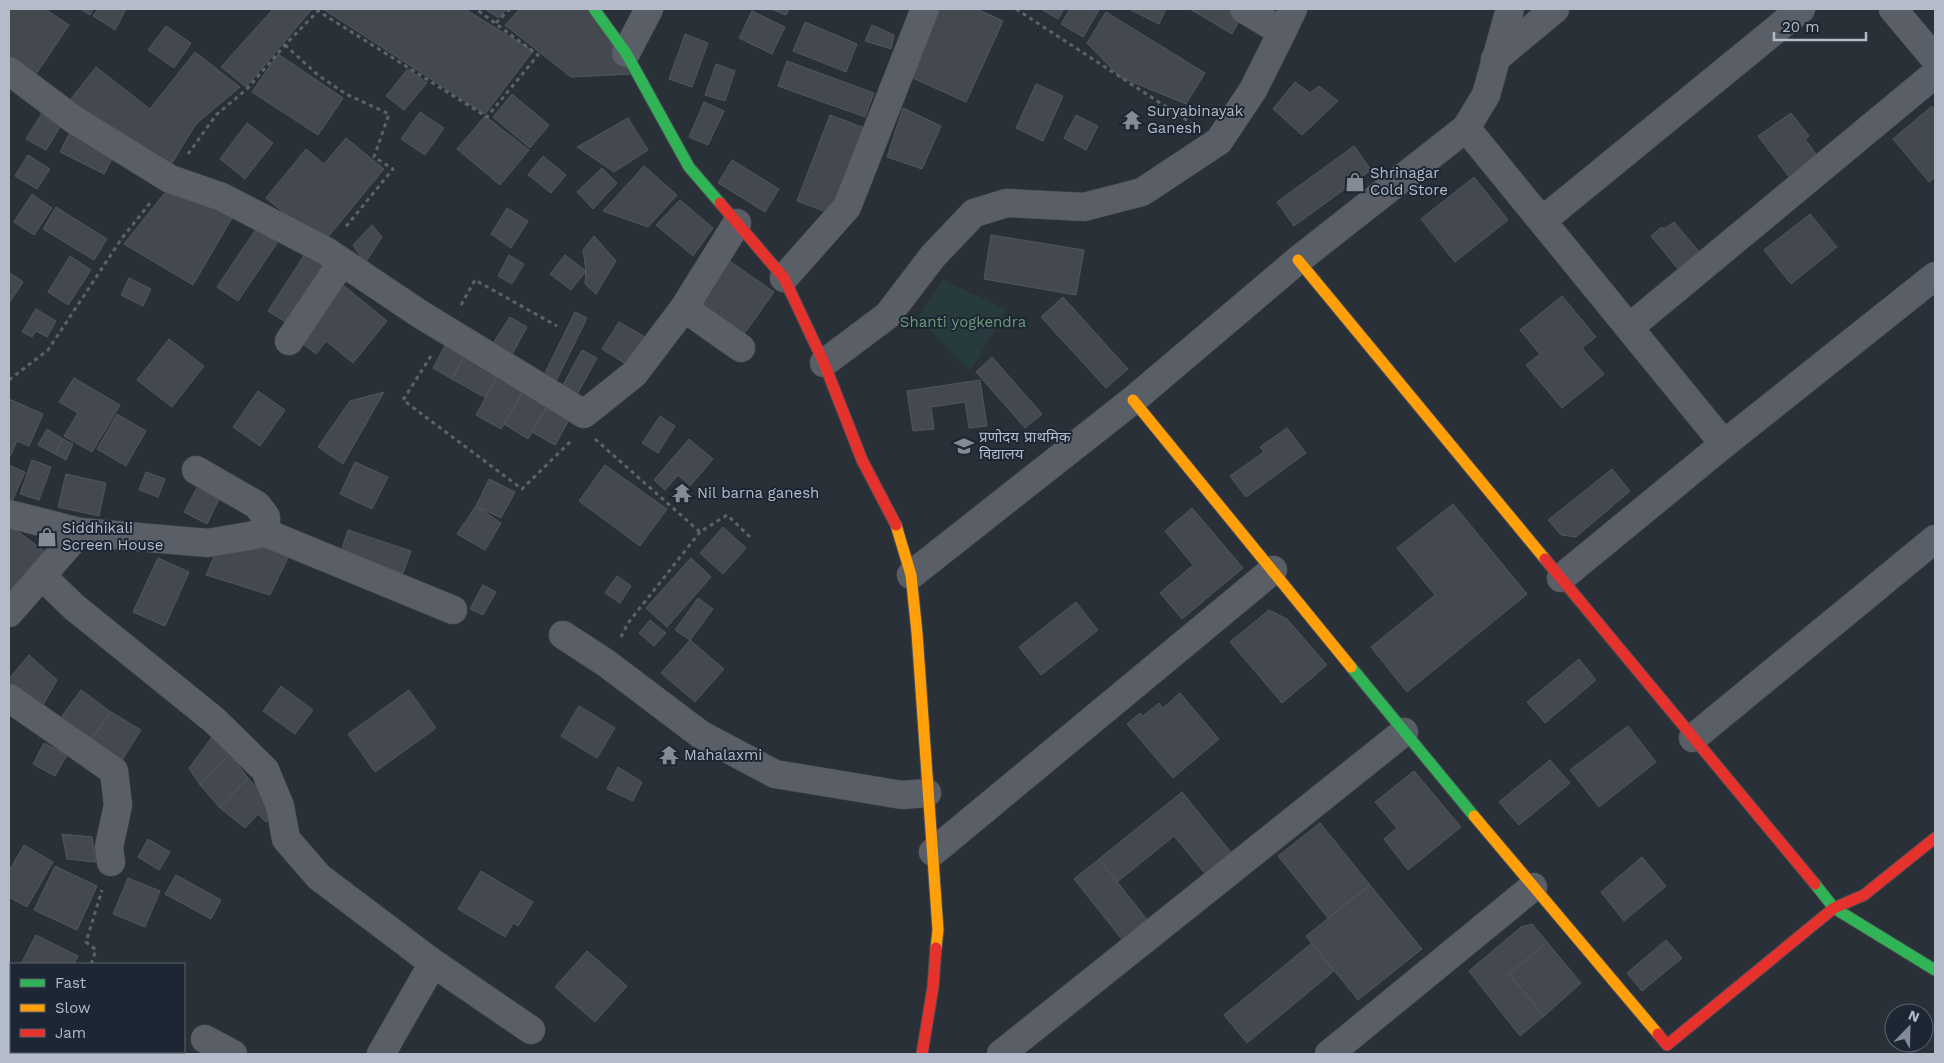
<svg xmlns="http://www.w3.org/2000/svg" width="1944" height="1063" font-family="'Work Sans','Noto Sans Devanagari',sans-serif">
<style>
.green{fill:#273a3e}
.building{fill:#444950;stroke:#52575f}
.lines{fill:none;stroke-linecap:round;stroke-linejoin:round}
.street-casing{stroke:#484c53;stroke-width:29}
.fast-casing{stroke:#484c53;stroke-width:13}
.slow-casing{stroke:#484c53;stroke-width:13}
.jam-casing{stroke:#484c53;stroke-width:13}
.path{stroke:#5d636a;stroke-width:3;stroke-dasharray:4 4;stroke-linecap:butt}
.street{stroke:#5a5e66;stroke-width:28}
.fast{stroke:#30b455;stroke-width:11}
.slow{stroke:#ff9f0a;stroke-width:11}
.jam{stroke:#e5322d;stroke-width:11}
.labels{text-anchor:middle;stroke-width:4;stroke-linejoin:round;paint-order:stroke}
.poi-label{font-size:15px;fill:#b4bcc9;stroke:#1d2633;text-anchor:start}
.park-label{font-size:15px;fill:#6b9a76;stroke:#1d2633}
</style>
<rect width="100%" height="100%" fill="#2a3038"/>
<path class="green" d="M 943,280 L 1007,310 L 970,371 L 918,318 Z"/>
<g class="building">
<path d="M 9,9 L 45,9 L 69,25 L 32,80 L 9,65 Z"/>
<path d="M 80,9 L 93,9 L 90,15 Z"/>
<path d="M 98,9 L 126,9 L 115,30 L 93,16 Z"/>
<path d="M 273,9 L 312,9 L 246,87 L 221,67 Z"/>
<path d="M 323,9 L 465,9 L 533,51 L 485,114 Z"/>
<path d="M 485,9 L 507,9 L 499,18 Z"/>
<path d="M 520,9 L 587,9 L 633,74 L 571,77 L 505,25 Z"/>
<path d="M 771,9 L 789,9 L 786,15 Z"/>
<path d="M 937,9 L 977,9 L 1003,21 L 966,102 L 906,75 Z"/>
<path d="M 1041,9 L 1064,9 L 1058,19 Z"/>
<path d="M 1070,9 L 1099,10 L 1083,37 L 1061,24 Z"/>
<path d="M 1129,9 L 1166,9 L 1159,24 Z"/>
<path d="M 1190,9 L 1230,9 L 1242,16 L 1232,34 Z"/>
<path d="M 752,11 L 785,27 L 772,54 L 739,38 Z"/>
<path d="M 1106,12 L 1205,73 L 1186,104 L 1120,77 L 1087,43 Z"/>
<path d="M 805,22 L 857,44 L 846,72 L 793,51 Z"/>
<path d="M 872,25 L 894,35 L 891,49 L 865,41 Z"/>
<path d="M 166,26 L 191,43 L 174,68 L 148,50 Z"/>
<path d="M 685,34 L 708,43 L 692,87 L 669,79 Z"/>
<path d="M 195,52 L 240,87 L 196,124 L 167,171 L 67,104 L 96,67 L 150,109 Z"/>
<path d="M 278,54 L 343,98 L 318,135 L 252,92 Z"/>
<path d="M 787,61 L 874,93 L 865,117 L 778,86 Z"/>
<path d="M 716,64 L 735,71 L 725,101 L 705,95 Z"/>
<path d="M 408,69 L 427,83 L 404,110 L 386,96 Z"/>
<path d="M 1295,82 L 1310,93 L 1319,86 L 1338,101 L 1302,135 L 1273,109 Z"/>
<path d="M 1036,84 L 1063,96 L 1043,141 L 1016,128 Z"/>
<path d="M 512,94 L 549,125 L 530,148 L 493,117 Z"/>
<path d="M 704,102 L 724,111 L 708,145 L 689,137 Z"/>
<path d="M 1932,106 L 1935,111 L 1935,177 L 1929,182 L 1893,139 Z"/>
<path d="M 903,108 L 941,126 L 922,169 L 887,157 Z"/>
<path d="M 420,112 L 444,128 L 425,155 L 401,139 Z"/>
<path d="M 42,113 L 62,124 L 46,150 L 26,139 Z"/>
<path d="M 1791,113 L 1809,136 L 1805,139 L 1818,157 L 1790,178 L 1758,136 Z"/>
<path d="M 830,115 L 865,128 L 832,214 L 797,201 Z"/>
<path d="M 1076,115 L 1098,126 L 1086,150 L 1064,138 Z"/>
<path d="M 485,116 L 529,150 L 500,185 L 457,149 Z"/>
<path d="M 628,118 L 648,150 L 614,172 L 577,147 Z"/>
<path d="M 247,123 L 273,143 L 245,179 L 220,159 Z"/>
<path d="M 71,130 L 115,153 L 104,174 L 60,152 Z"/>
<path d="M 346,138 L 384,169 L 322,244 L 266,198 L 306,149 L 324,164 Z"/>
<path d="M 1354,146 L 1371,170 L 1294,226 L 1277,202 Z"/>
<path d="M 28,155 L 50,169 L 37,189 L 15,176 Z"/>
<path d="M 543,156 L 566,175 L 551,193 L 528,175 Z"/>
<path d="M 732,160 L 779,189 L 765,212 L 718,183 Z"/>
<path d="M 644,166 L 677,195 L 648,227 L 603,211 Z"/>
<path d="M 602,168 L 617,183 L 593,209 L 577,192 Z"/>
<path d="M 1474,177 L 1508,220 L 1455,262 L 1421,219 Z"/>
<path d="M 172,184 L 236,211 L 193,285 L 124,244 Z"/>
<path d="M 32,194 L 52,208 L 34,235 L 14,222 Z"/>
<path d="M 680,200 L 713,228 L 693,256 L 656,225 Z"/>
<path d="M 56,207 L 107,239 L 94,260 L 43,229 Z"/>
<path d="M 507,208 L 528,221 L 511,248 L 491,234 Z"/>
<path d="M 1810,214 L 1837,247 L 1791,284 L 1764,250 Z"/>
<path d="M 1674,222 L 1700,253 L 1679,270 L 1651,236 L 1662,227 L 1664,229 Z"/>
<path d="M 372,225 L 382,237 L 365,263 L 353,245 Z"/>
<path d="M 256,229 L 277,243 L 238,301 L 217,287 Z"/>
<path d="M 991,235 L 1084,250 L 1076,295 L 984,279 Z"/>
<path d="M 594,236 L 616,261 L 596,294 L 585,284 L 586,271 L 583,250 Z"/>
<path d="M 307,251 L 334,269 L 295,328 L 268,311 Z"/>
<path d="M 509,255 L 524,264 L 512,284 L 498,276 Z"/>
<path d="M 565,255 L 586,271 L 571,290 L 550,274 Z"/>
<path d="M 70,256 L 91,270 L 68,305 L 48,292 Z"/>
<path d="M 725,258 L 774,292 L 742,337 L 694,304 Z"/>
<path d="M 9,272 L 23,282 L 9,303 Z"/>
<path d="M 129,278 L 151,289 L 143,306 L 121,295 Z"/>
<path d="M 343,285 L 387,321 L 353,363 L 326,341 L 316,354 L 298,340 Z"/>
<path d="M 1562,296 L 1596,337 L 1582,348 L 1604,374 L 1562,408 L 1526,365 L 1540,354 L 1520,330 Z"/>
<path d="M 1063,297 L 1128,369 L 1106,388 L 1041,317 Z"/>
<path d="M 36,309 L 56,321 L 47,337 L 36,331 L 32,337 L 22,332 Z"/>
<path d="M 575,312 L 587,318 L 555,383 L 543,377 Z"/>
<path d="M 510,317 L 527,327 L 510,358 L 492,345 Z"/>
<path d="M 619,322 L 647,338 L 629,366 L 602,349 Z"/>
<path d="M 169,339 L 204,366 L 172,407 L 137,380 Z"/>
<path d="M 448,340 L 467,351 L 452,379 L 433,368 Z"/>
<path d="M 582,350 L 597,358 L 574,400 L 559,392 Z"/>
<path d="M 467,351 L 501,370 L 486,398 L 452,379 Z"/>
<path d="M 992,357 L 1042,414 L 1025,428 L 976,372 Z"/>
<path d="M 501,370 L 527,385 L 501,429 L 476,415 Z"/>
<path d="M 74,378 L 120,405 L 92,452 L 64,436 L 78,413 L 59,402 Z"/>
<path d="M 980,380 L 987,426 L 969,428 L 965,402 L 931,407 L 934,429 L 913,431 L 907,391 Z"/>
<path d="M 527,385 L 551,400 L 528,439 L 504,424 Z"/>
<path d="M 258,391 L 285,410 L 260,446 L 233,427 Z"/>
<path d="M 384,392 L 343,464 L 318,447 L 350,401 Z"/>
<path d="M 9,399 L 43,414 L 29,446 L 17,441 L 9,459 Z"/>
<path d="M 551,400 L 573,413 L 555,445 L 532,432 Z"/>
<path d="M 117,414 L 146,431 L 126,466 L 97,449 Z"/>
<path d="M 660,416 L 675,426 L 658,453 L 642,443 Z"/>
<path d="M 1287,428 L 1306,453 L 1246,497 L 1230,476 L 1264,452 L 1260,447 Z"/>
<path d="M 47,429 L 63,439 L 55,454 L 38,445 Z"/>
<path d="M 63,439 L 73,444 L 66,460 L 55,454 Z"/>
<path d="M 689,439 L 713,459 L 690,486 L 678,475 L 665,490 L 654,480 Z"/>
<path d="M 32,460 L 51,467 L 39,500 L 20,494 Z"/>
<path d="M 355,462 L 388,477 L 372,509 L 340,494 Z"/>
<path d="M 9,465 L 25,472 L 10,506 L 9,506 Z"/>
<path d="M 605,465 L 667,509 L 640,546 L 579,501 Z"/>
<path d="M 1612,469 L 1630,491 L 1576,537 L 1561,535 L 1548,520 Z"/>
<path d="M 146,472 L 165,479 L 158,497 L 139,490 Z"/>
<path d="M 66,474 L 106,483 L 99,516 L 58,507 Z"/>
<path d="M 489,479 L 515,492 L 501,518 L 476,506 Z"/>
<path d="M 198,486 L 220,497 L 207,524 L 184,512 Z"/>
<path d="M 1453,504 L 1527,594 L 1407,692 L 1371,647 L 1435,595 L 1397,548 Z"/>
<path d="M 476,506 L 501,523 L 485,550 L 457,534 Z"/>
<path d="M 1192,508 L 1243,568 L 1182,619 L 1160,593 L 1193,565 L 1165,531 Z"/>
<path d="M 9,525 L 47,553 L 9,604 Z"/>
<path d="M 723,527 L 746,548 L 723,574 L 700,553 Z"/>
<path d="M 348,530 L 411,551 L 403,573 L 341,552 Z"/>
<path d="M 221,541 L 294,545 L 270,595 L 206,575 Z"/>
<path d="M 158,558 L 189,572 L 165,626 L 133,612 Z"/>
<path d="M 691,558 L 711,577 L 667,627 L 646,608 Z"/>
<path d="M 617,576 L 631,586 L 620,603 L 605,593 Z"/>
<path d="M 483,585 L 496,592 L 483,615 L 470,609 Z"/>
<path d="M 698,598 L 713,609 L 690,640 L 675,630 Z"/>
<path d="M 1076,602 L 1098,630 L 1041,675 L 1019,647 Z"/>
<path d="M 1269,610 L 1287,619 L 1327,665 L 1282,703 L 1230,642 Z"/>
<path d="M 650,620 L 666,633 L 654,646 L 639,633 Z"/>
<path d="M 690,640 L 724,669 L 695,702 L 661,673 Z"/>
<path d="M 29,655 L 57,680 L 42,707 L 9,684 L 9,679 Z"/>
<path d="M 1579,659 L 1596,680 L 1545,723 L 1527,702 Z"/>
<path d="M 281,686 L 313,710 L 295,734 L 263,711 Z"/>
<path d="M 81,690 L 111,712 L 91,740 L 62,716 Z"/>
<path d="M 409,690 L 436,728 L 375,772 L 348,734 Z"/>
<path d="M 1180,693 L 1219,739 L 1173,778 L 1127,724 L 1140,713 L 1143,716 L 1159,703 L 1163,708 Z"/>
<path d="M 579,706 L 615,728 L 597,758 L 561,736 Z"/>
<path d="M 111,712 L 141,730 L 122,760 L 91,740 Z"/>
<path d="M 1628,726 L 1656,762 L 1599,807 L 1570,770 Z"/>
<path d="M 213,736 L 230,754 L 200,785 L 189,768 Z"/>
<path d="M 44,743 L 67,755 L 55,776 L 33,764 Z"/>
<path d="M 230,754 L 248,778 L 220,808 L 200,785 Z"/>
<path d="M 1550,760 L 1570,783 L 1519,825 L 1499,802 Z"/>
<path d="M 618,767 L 642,782 L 633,801 L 607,789 Z"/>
<path d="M 1414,771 L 1461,827 L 1408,870 L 1384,839 L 1397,828 L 1375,802 Z"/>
<path d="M 248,778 L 277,811 L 266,822 L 258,814 L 245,828 L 220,808 Z"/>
<path d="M 1182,792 L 1233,855 L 1207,876 L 1174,836 L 1117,882 L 1099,859 Z"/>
<path d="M 1320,823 L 1370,885 L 1328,918 L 1278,856 Z"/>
<path d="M 62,834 L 92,837 L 96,862 L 67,859 Z"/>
<path d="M 148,839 L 170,852 L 159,870 L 138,857 Z"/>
<path d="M 24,845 L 53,862 L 27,907 L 9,897 L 9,871 Z"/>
<path d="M 1642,857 L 1666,886 L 1624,921 L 1601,892 Z"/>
<path d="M 1099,859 L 1149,922 L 1124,942 L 1074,879 Z"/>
<path d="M 55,866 L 97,886 L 77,930 L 34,910 Z"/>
<path d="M 481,871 L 533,902 L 518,926 L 513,923 L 505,937 L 458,909 Z"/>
<path d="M 176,875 L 221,900 L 211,919 L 165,894 Z"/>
<path d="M 128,878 L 160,891 L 145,927 L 113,914 Z"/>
<path d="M 1370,885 L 1422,949 L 1358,1000 L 1306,936 Z"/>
<path d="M 1532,924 L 1547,942 L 1509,974 L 1544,1016 L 1520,1036 L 1469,971 L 1521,927 Z"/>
<path d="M 36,935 L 78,956 L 74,964 L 21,964 Z"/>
<path d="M 1666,940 L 1682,958 L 1642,991 L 1627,973 Z"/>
<path d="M 1547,942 L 1581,983 L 1544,1016 L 1509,974 Z"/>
<path d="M 1312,943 L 1334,971 L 1247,1043 L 1224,1015 Z"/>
<path d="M 587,951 L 627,986 L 595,1022 L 555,987 Z"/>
<path d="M 9,1029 L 11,1029 L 11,1052 L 44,1052 L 43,1054 L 16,1054 L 9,1052 Z"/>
</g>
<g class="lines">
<defs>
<g id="street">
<path d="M 1244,9 L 1282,32 L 1293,9"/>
<path d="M 1893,9 L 1935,59"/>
<path d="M 626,53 L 649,9"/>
<path d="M 1495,59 L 1555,9"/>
<path d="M 9,71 L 73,119 L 170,179 L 222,197 L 326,251 L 420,314 L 584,414 L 634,374 L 684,308 L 737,223"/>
<path d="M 1466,128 L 1724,444"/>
<path d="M 1543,220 L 1801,9"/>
<path d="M 784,278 L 847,207 L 925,9"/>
<path d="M 684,308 L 741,348"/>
<path d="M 1630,327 L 1935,74"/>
<path d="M 289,341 L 342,262"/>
<path d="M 824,363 L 888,315 L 933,256 L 974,213 L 1007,203 L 1084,207 L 1142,192 L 1219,141 L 1253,90 L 1282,32"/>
<path d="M 196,470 L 257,505 L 266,517 L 266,533"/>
<path d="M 9,514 L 80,532 L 208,543 L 266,533 L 453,610"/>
<path d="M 911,575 L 1133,400 L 1298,260 L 1466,128 L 1486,95 L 1510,9"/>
<path d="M 42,576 L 74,607 L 214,720 L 265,770 L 280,806 L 286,839 L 319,877 L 433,963 L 381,1054"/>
<path d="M 1561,578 L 1724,444 L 1935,276"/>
<path d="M 9,613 L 80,532"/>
<path d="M 563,635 L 606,663 L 700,734 L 775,774 L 902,795 L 927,793"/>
<path d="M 9,698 L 114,771 L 118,805 L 109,847 L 111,862"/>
<path d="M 1693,738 L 1935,539"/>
<path d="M 933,852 L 1273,570"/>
<path d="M 433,963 L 531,1030"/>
<path d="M 205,1039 L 233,1054"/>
<path d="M 46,1054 L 47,1052"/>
<path d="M 1001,1054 L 1404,732"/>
<path d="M 1329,1054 L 1533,887"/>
</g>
<g id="fast">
<path d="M 594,9 L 626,53 L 689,167 L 720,203"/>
<path d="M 1351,667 L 1474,816"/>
<path d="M 1815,884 L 1834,908 L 1935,970"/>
</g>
<g id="slow">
<path d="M 1298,260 L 1545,559"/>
<path d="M 1133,400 L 1351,667"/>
<path d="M 896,525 L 911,575 L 917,633 L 938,930 L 936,948"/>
<path d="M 1474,816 L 1658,1034"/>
</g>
<g id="jam">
<path d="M 720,203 L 784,278 L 824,363 L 862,460 L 896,525"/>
<path d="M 1545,559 L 1815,884"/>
<path d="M 1658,1034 L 1667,1045 L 1834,908 L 1864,895 L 1935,838"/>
<path d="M 922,1054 L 933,987 L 936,948"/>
</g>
</defs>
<use href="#street" class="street-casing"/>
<use href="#fast" class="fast-casing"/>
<use href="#slow" class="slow-casing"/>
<use href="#jam" class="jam-casing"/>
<g class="path">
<path d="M 319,9 L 318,11 L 487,117 L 538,55 L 476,9"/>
<path d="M 1016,9 L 1191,123"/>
<path d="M 496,23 L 510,9"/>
<path d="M 285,45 L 318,75 L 346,94 L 389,114 L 374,157 L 393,169 L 344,229"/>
<path d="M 188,154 L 216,115 L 247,89 L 285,45 L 318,11"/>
<path d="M 461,305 L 475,280 L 557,326"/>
<path d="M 431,356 L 403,400 L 522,489 L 572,440"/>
<path d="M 9,380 L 48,350 L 122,238 L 151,202"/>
<path d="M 595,439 L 700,532 L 727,515 L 750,537"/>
<path d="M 621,637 L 628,623 L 700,532"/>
<path d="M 91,964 L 96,950 L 86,942 L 102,890"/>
<path d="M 9,1024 L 11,1025"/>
<path d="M 78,1052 L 82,1054"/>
</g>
<use href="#street" class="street"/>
<use href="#fast" class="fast"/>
<use href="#slow" class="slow"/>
<use href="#jam" class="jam"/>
</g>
<defs>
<symbol id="temple-bare" viewBox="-9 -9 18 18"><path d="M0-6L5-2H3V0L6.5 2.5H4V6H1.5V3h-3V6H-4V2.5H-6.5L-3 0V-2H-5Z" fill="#848b96" stroke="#1d2633" stroke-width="2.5" paint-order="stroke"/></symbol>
<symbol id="shop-bare" viewBox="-9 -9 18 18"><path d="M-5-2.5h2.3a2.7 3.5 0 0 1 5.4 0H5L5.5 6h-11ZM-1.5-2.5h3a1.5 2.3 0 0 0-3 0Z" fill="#848b96" stroke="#1d2633" stroke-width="2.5" paint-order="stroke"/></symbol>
<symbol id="school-bare" viewBox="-9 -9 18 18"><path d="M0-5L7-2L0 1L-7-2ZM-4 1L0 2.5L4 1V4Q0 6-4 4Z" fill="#848b96" stroke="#1d2633" stroke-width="2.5" paint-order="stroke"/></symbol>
</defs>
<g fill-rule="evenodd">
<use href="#temple-bare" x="1118" y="106" width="28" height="28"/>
<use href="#shop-bare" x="1341" y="168" width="28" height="28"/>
<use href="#school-bare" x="950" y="432" width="28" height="28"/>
<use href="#temple-bare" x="668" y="479" width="28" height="28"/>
<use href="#shop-bare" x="33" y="523" width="28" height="28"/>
<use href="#temple-bare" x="655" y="741" width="28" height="28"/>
</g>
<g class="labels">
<g class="poi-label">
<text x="1147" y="116">Suryabinayak<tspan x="1147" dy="17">Ganesh</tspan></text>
<text x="1370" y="178">Shrinagar<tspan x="1370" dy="17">Cold Store</tspan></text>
<text x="979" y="442">प्रणोदय प्राथमिक<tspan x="979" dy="17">विद्यालय</tspan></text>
<text x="697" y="498">Nil barna ganesh</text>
<text x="62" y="533">Siddhikali<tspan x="62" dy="17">Screen House</tspan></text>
<text x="684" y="760">Mahalaxmi</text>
</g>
<g class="park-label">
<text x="963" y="327">Shanti yogkendra</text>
</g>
</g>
<rect width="1944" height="1063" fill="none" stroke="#b4bcc9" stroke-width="20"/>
<rect x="10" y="963" width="175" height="90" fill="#1d2633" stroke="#59626f"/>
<rect x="20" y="979" width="25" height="8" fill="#30b455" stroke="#59626f"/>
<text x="55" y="988" font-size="15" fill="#b4bcc9">Fast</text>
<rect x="20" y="1004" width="25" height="8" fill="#ff9f0a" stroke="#59626f"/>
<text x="55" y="1013" font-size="15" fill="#b4bcc9">Slow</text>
<rect x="20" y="1029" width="25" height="8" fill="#e5322d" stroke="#59626f"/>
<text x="55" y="1038" font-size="15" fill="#b4bcc9">Jam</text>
<g transform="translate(1909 1028) rotate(23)"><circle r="24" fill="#1d2633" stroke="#59626f"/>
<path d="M0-4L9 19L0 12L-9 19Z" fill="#848b96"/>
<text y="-8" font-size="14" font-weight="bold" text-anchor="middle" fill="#b4bcc9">N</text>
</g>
<path d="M1774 32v8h92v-8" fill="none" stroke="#b4bcc9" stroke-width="2.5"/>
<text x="1782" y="32" font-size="15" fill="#b4bcc9" stroke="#1d2633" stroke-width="4" paint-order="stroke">20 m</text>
</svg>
